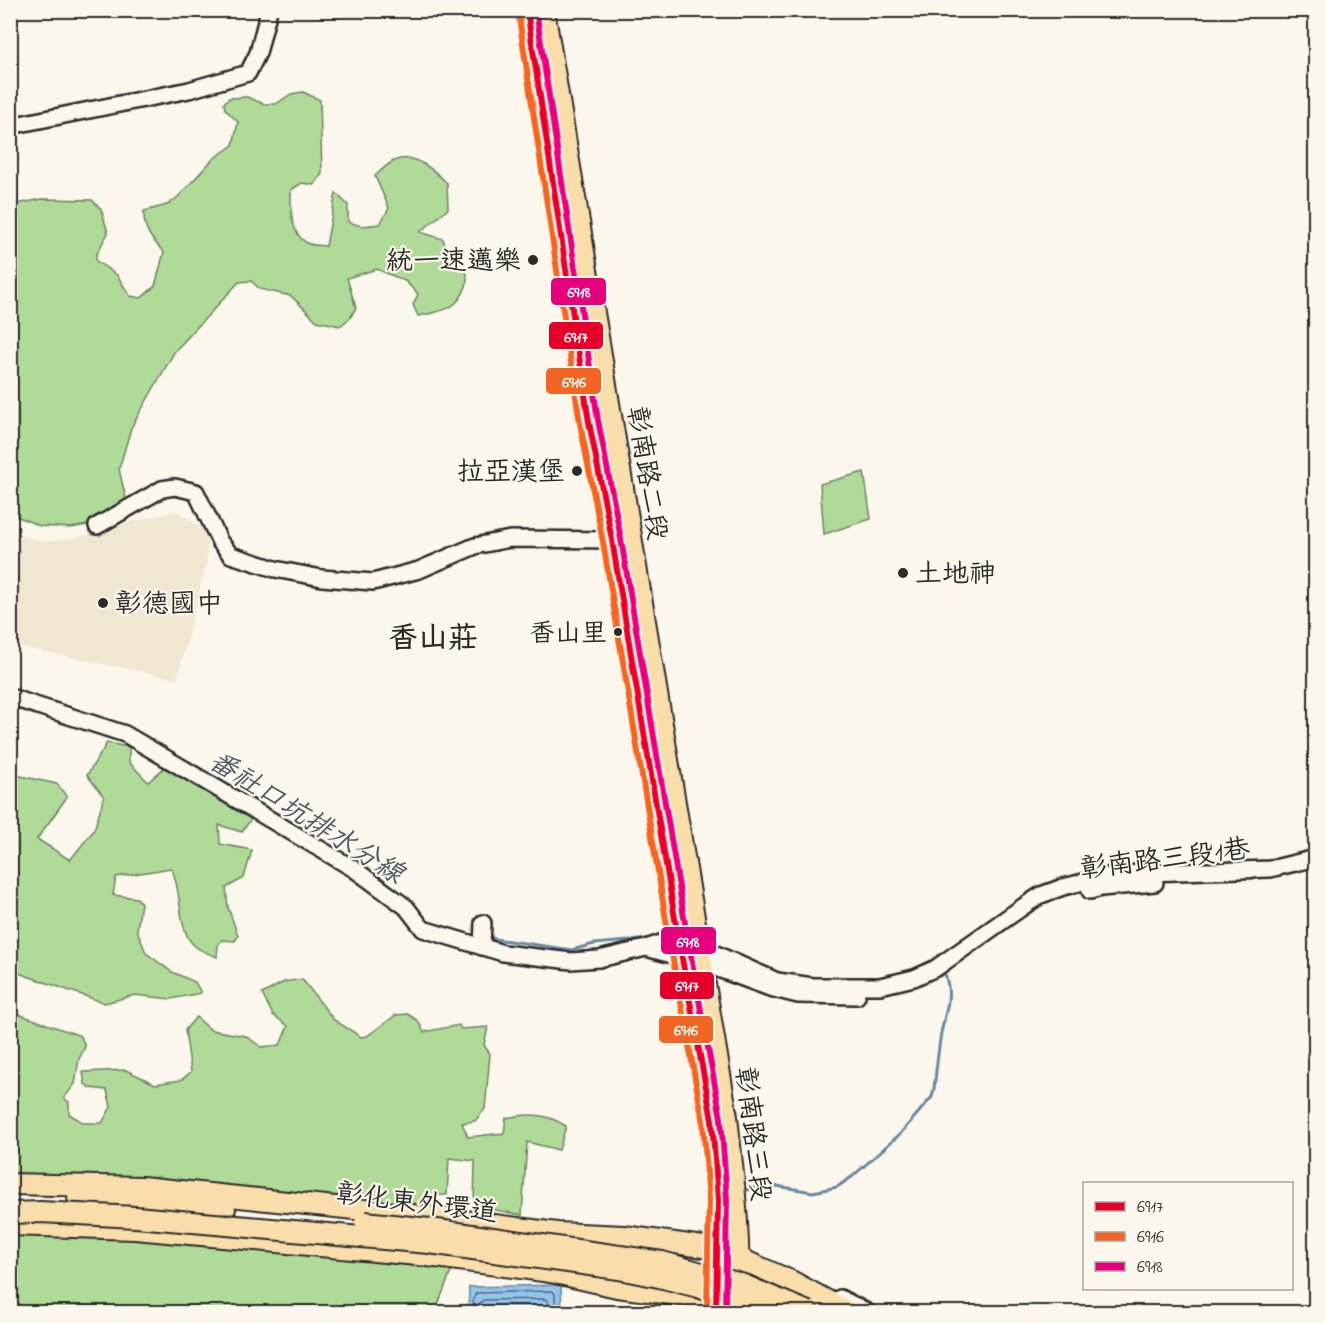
<svg xmlns="http://www.w3.org/2000/svg" width="1326" height="1323" font-family="'Indie Flower','LXGW WenKai TC',sans-serif">
<style>
.built{fill:#f1e6d0}
.green{fill:#afda98;stroke:#6d8262;stroke-width:1.5}
.water{fill:#92c4ee;stroke:#6987a0;stroke-width:1.5}
.lines{fill:none;stroke-linecap:round;stroke-linejoin:round}
.shore{stroke:#546879;stroke-width:1.5}
.stream{stroke:#6987a0;stroke-width:3}
.minor-casing{stroke:#2b2b2b;stroke-width:20}
.major-casing{stroke:#2b2b2b;stroke-width:24}
.minor{stroke:#fbf7ec;stroke-width:15}
.major{stroke:#f9deab;stroke-width:20}
.major-bridge-casing{stroke:#2b2b2b;stroke-width:24;stroke-linecap:butt}
.major-bridge{stroke:#f9deab;stroke-width:20}
.bus-1-casing{stroke:#fbf7ec;stroke-width:10}
.bus-2-casing{stroke:#fbf7ec;stroke-width:10}
.bus-3-casing{stroke:#fbf7ec;stroke-width:10}
.bus-1{stroke:#e4002b;stroke-width:6}
.bus-2{stroke:#f26522;stroke-width:6}
.bus-3{stroke:#e5007d;stroke-width:6}
.poi-dot{fill:#2b2b2b;stroke:#fbf7ec;stroke-width:2}
.labels{text-anchor:middle;stroke-width:4.5;stroke-linejoin:round;paint-order:stroke}
.bus-label{font-size:26px;fill:#2b2b2b;stroke:#fbf7ec;text-anchor:end}
.poi-label{font-size:27px;fill:#2b2b2b;stroke:#fbf7ec;text-anchor:end}
.street-label{font-size:27px;fill:#2b2b2b;stroke:#fbf7ec}
.water-label{font-size:28px;font-style:italic;fill:#4a5966;stroke:#fbf7ec}
.quarter-label{font-size:30px;font-weight:bold;fill:#2b2b2b;stroke:#fbf7ec}
.line-badge{stroke:#fbf7ec;stroke-width:2}
.badge-label{font-size:16px;text-anchor:middle;font-weight:bold;fill:#fff}
</style>
<rect width="100%" height="100%" fill="#fbf7ec"/>
<filter id="ink" filterUnits="userSpaceOnUse"><feTurbulence type="fractalNoise" baseFrequency=".0167" numOctaves="2"/><feDisplacementMap in="SourceGraphic" scale="12" xChannelSelector="R" yChannelSelector="G"/><feConvolveMatrix kernelMatrix="1 2 1 2 8 2 1 2 1" color-interpolation-filters="sRGB"/></filter>
<g filter="url(#ink)">
<path class="built" d="M 177,511 L 208,533 L 207,561 L 177,679 L 11,645 L 10,532 L 44,542 L 76,538 L 135,521 Z"/>
<g class="green">
<path d="M 303,92 L 320,100 L 322,174 L 314,185 L 302,183 L 291,190 C 291,207 289,233 307,243 C 312,246 320,245 326,246 L 336,193 L 348,205 L 348,222 L 362,226 L 380,224 L 389,208 L 375,176 C 381,171 387,164 394,161 C 414,152 434,170 447,183 L 448,209 L 420,232 L 443,239 C 448,259 457,255 465,268 C 468,274 467,281 466,286 C 458,311 440,311 418,316 L 413,305 L 418,294 L 405,281 L 377,269 L 347,278 L 356,308 L 350,318 L 340,326 L 317,321 L 291,296 L 260,289 L 251,281 L 239,282 L 175,351 L 131,428 L 119,469 L 126,499 L 122,511 L 114,520 L 71,528 L 40,526 L 11,514 L 11,205 L 42,199 L 92,200 L 101,209 L 108,233 L 96,255 L 96,261 L 117,275 L 130,296 L 141,298 L 155,286 L 164,252 C 151,239 143,229 144,211 L 167,205 L 178,197 L 213,159 L 233,145 L 238,122 L 225,109 L 224,103 L 229,98 L 247,97 L 264,104 L 276,104 L 291,94 Z"/>
<path d="M 864,472 L 871,519 L 824,534 L 820,484 Z"/>
<path d="M 107,743 L 129,747 L 129,762 L 148,782 L 164,768 L 225,798 L 251,819 L 242,832 L 219,825 L 220,844 L 252,850 L 244,878 L 226,888 L 228,907 L 238,936 L 235,941 L 222,940 L 218,945 L 217,957 C 210,954 201,951 196,947 C 176,932 183,889 171,868 L 116,877 L 113,895 L 137,898 L 141,903 L 137,930 L 146,953 L 172,972 L 195,982 L 201,993 L 171,999 L 135,995 L 105,1003 L 13,971 L 11,968 L 11,774 L 57,784 L 67,797 L 37,839 L 70,860 L 94,830 L 104,797 L 87,775 Z"/>
<path d="M 302,979 L 334,1020 L 361,1037 L 367,1036 L 396,1015 L 408,1014 L 418,1021 L 424,1032 L 459,1025 L 461,1029 L 488,1027 L 484,1045 L 490,1054 L 485,1109 L 475,1121 L 462,1123 L 468,1137 L 504,1133 L 506,1118 C 528,1113 546,1113 566,1126 L 559,1150 L 527,1142 L 522,1215 L 474,1206 L 475,1161 L 449,1158 L 447,1195 L 437,1195 L 430,1210 L 11,1186 L 10,1011 L 81,1036 L 85,1047 L 79,1059 L 75,1084 L 64,1098 L 69,1102 L 69,1114 L 84,1123 L 102,1123 L 111,1107 L 107,1090 L 90,1088 L 85,1084 L 83,1072 L 126,1070 L 155,1084 L 181,1080 L 191,1072 L 185,1030 L 196,1017 L 211,1030 L 246,1036 L 261,1047 L 280,1045 L 288,1026 L 273,1015 L 262,994 L 284,982 Z"/>
<path d="M 10,1234 L 215,1237 L 452,1269 L 435,1312 L 11,1312 Z"/>
</g>
<path class="water" d="M 561,1285 L 562,1312 L 468,1312 L 469,1287 Z"/>
<g class="lines">
<g class="shore">
<path d="M 474,1312 L 473,1301 L 476,1293 L 552,1291 L 555,1294 L 556,1312"/>
<path d="M 481,1312 L 481,1303 L 483,1300 L 545,1299 L 548,1301 L 549,1312"/>
</g>
<g class="stream">
<path d="M 465,934 L 479,937"/>
<path d="M 488,938 L 572,950 L 594,944 L 651,939"/>
<path d="M 747,1190 L 764,1184 L 813,1192 L 837,1187 L 853,1176 L 900,1134 L 932,1097 L 934,1089 C 936,1071 938,1052 941,1033 C 946,1009 954,993 943,970"/>
</g>
<defs>
<g id="minor">
<path d="M 10,126 L 189,90 L 248,73 L 258,53 L 269,10"/>
<path d="M 97,526 L 162,489 L 175,487 L 196,492 L 220,542 L 231,555 L 275,569 L 322,578 L 373,582 L 419,570 L 475,546 L 510,539 L 612,540"/>
<path d="M 10,697 L 125,734 L 354,869 L 406,907 L 423,929 L 503,953 L 571,961 L 599,959 L 646,948 L 678,937 L 777,981 L 813,986 L 880,986 L 914,978 L 936,968 L 1024,906 L 1041,895 L 1063,887 L 1116,874 L 1270,869 L 1316,858"/>
<path d="M 1090,891 L 1101,888 L 1155,883"/>
<path d="M 482,947 L 483,923"/>
<path d="M 646,948 L 702,963 L 770,988 L 798,995 L 857,996"/>
<path d="M 840,1298 L 867,1312"/>
</g>
<g id="major">
<path d="M 527,10 L 589,422 L 612,540 L 678,937 L 712,1120 L 718,1200 L 716,1312"/>
<path d="M 544,10 L 727,1117 C 734,1182 742,1247 737,1312"/>
<path d="M 10,1184 L 142,1187 L 432,1217 L 557,1233 L 624,1236 L 718,1249 L 793,1282 L 848,1312"/>
<path d="M 78,1198 L 225,1209"/>
<path d="M 10,1225 L 135,1229 L 428,1256 L 551,1272 L 617,1287 L 718,1300"/>
</g>
</defs>
<use href="#minor" class="minor-casing"/>
<use href="#major" class="major-casing"/>
<use href="#minor" class="minor"/>
<use href="#major" class="major"/>
<defs>
<g id="major-bridge">
<path d="M 10,1213 L 40,1212 L 136,1217 L 429,1243 L 619,1269 L 659,1277 L 698,1287 L 773,1312"/>
<path d="M 365,1222 L 430,1229 L 662,1262 L 741,1284 L 808,1312"/>
</g>
</defs>
<use href="#major-bridge" class="major-bridge-casing"/>
<use href="#major-bridge" class="major-bridge"/>
<defs>
<path id="bus-1" d="M 527,10 L 589,422 L 612,540 L 678,937 L 712,1120 L 718,1200 L 716,1312"/>
<path id="bus-2" d="M 518,11 L 580,423 L 603,542 L 669,938 L 703,1121 L 709,1200 L 707,1312"/>
<path id="bus-3" d="M 536,10 L 598,420 L 621,539 L 687,935 L 721,1118 L 727,1200 L 725,1312"/>
</defs>
<use href="#bus-1" class="bus-1-casing"/>
<use href="#bus-2" class="bus-2-casing"/>
<use href="#bus-3" class="bus-3-casing"/>
<use href="#bus-1" class="bus-1"/>
<use href="#bus-2" class="bus-2"/>
<use href="#bus-3" class="bus-3"/>
</g>
</g>
<g class="poi-dot">
<circle cx="533" cy="260" r="6"/>
<circle cx="577" cy="471" r="6"/>
<circle cx="903" cy="573" r="6"/>
<circle cx="103" cy="603" r="6"/>
<circle cx="618" cy="632" r="5"/>
</g>
<g class="labels">
<g class="bus-label">
<text x="607" y="641">香山里</text>
</g>
<g class="poi-label">
<text x="521" y="269">統一速邁樂</text>
<text x="565" y="480">拉亞漢堡</text>
<text x="915" y="582" text-anchor="start">土地神</text>
<text x="115" y="612" text-anchor="start">彰德國中</text>
</g>
<g class="street-label">
<text transform="translate(648 473) rotate(81)" y="9">彰南路二段</text>
<text transform="translate(1165 858) rotate(-7)" y="9">彰南路三段1巷</text>
<text transform="translate(754 1134) rotate(83)" y="9">彰南路三段</text>
<text transform="translate(417 1202) rotate(7)" y="9">彰化東外環道</text>
</g>
<g class="water-label">
<text transform="translate(307 816) rotate(32)" y="10">番社口坑排水分線</text>
</g>
<g class="quarter-label">
<text x="433" y="647">香山莊</text>
</g>
</g>
<g class="line-badge">
<rect x="550" y="277" width="57" height="29" rx="6" fill="#e5007d"/>
<rect x="548" y="321" width="56" height="29" rx="6" fill="#e4002b"/>
<rect x="545" y="367" width="57" height="28" rx="6" fill="#f26522"/>
<rect x="660" y="926" width="57" height="29" rx="6" fill="#e5007d"/>
<rect x="659" y="971" width="56" height="29" rx="6" fill="#e4002b"/>
<rect x="658" y="1015" width="56" height="29" rx="6" fill="#f26522"/>
</g>
<g class="badge-label">
<text x="579" y="297">6918</text>
<text x="576" y="342">6917</text>
<text x="574" y="387">6916</text>
<text x="688" y="947">6918</text>
<text x="687" y="991">6917</text>
<text x="686" y="1035">6916</text>
</g>
<rect width="1326" height="1323" fill="none" stroke="#fbf7ec" stroke-width="36"/>
<rect x="18" y="18" width="1290" height="1287" fill="none" stroke="#2b2b2b" stroke-width="2" filter="url(#ink)"/>
<rect x="1083" y="1182" width="210" height="108" fill="#fbf7ec" stroke="#a8a59f" stroke-width="1.5"/>
<rect x="1095" y="1202" width="30" height="9" fill="#e4002b" stroke="#a8a59f" stroke-width="1.5"/>
<text x="1137" y="1212" font-size="18" fill="#2b2b2b">6917</text>
<rect x="1095" y="1232" width="30" height="9" fill="#f26522" stroke="#a8a59f" stroke-width="1.5"/>
<text x="1137" y="1242" font-size="18" fill="#2b2b2b">6916</text>
<rect x="1095" y="1262" width="30" height="9" fill="#e5007d" stroke="#a8a59f" stroke-width="1.5"/>
<text x="1137" y="1272" font-size="18" fill="#2b2b2b">6918</text>
</svg>
